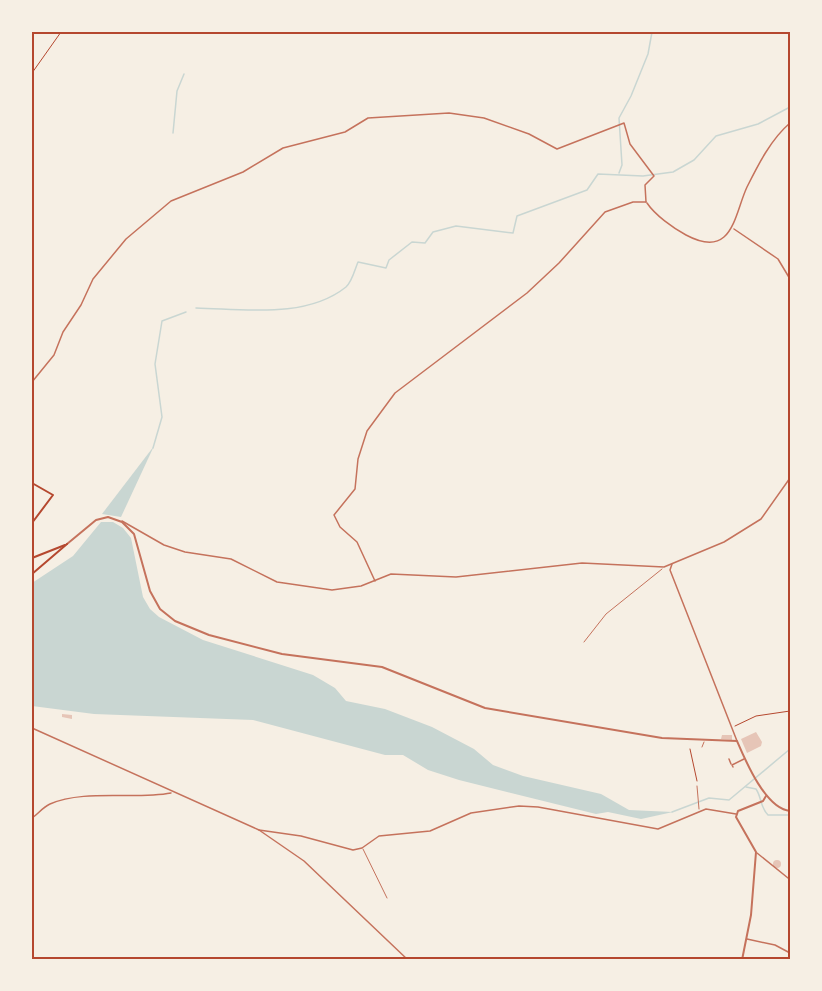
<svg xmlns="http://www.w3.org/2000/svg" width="822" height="991" font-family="Mulish,sans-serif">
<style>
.water{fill:#c9d6d2}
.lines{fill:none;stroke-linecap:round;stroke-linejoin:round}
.stream{stroke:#c9d6d2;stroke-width:1.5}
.building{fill:#e6c5b7}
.path{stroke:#b5482f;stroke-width:1}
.service{stroke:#c5725c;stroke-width:1}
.minor{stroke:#c5725c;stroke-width:1.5}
.tertiary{stroke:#c5725c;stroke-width:2}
.secondary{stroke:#b5482f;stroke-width:2}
.neatline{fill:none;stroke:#b5482f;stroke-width:2}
</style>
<rect width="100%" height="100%" fill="#f6efe4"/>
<g class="water">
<path d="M 154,446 L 121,517 L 102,514 Z"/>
<path d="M 101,522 L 113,522 L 123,528 L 131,538 L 143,597 L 150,609 L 159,617 L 203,640 L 313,675 L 335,688 L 346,701 L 385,709 L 432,727 L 474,749 L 493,765 L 523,776 L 601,794 L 629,810 L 673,812 L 641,819 L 608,812 L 596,814 L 459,780 L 428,770 L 403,755 L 385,755 L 253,720 L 94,714 L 32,706 L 32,583 L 73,556 Z"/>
</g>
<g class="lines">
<g class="stream">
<path d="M 173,133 L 177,91 L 184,74"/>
<path d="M 619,173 L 622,165 L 619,118 L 631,96 L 648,54 L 652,32"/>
<path d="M 196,308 C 244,309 306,319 346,287 C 352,282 355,269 358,262 L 386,268 L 389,260 L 412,242 L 425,243 L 433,232 L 456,226 L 513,233 L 517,216 L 587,190 L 598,174 L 643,176 L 673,172 L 694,160 L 716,136 L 758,124 L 790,107"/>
<path d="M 153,448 L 162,417 L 155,364 L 162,321 L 186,312"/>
<path d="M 746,787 L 756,789 C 762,798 760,807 768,815 L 790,815"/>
<path d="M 672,812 L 709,798 L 729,800 L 790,749"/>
</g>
</g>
<g class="building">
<path d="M 62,714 L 72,715 L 72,719 L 62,717 Z"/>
<path d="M 756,732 L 762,742 L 761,746 L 747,753 L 741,739 Z"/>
<path d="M 722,735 L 732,735 L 732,740 L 721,739 Z"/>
<circle cx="777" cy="864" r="4"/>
</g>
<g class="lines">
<g class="path">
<path d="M 32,73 L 61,32"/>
<path d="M 735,726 L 756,716 L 790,711"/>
<path d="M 690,749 L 697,781"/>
</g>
<g class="service">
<path d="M 584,642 L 606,614 L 662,569"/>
<path d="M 702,747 L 704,742"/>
<path d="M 697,786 L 699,809"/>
<path d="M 363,849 L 387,898"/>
</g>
<g class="minor">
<path d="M 647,203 C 655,215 673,228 686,235 C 733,260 734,215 747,187 C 758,165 771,139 790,123"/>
<path d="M 734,229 L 778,259 L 790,279"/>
<path d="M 32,382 L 54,355 L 63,332 L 81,305 L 93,279 L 126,239 L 171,201 L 243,172 L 283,148 L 345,132 L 368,118 L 449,113 L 484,118 L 529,134 L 557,149 L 624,123 L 630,144 L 654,176 L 645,185 L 646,202"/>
<path d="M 122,521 L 164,545 L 185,552 L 231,559 L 277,582 L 332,590 L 361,586 L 391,574 L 456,577 L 582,563 L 664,567 L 724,542 L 761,519 L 790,478"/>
<path d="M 672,564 L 670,570 L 737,741"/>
<path d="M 375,581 L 357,542 L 340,527 L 334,515 L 355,489 L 358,459 L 367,431 L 395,393 L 527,293 L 559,263 L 605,212 L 633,202 L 646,202"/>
<path d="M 32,728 L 259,830 L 304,861 L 408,960"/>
<path d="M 729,759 L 731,764"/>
<path d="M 733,767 L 732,765 L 744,759"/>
<path d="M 32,818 C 38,814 43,807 50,804 C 84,789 134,800 171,793"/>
<path d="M 259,830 L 301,836 L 353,850 L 362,848 L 379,836 L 430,831 L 471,813 L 519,806 L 538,807 L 658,829 L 706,809 L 736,814"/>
<path d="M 757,853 L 788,878"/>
<path d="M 747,939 L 775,945 L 790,953"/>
</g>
<g class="tertiary">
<path d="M 67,544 L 96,520 L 108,517 L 122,522 L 134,534 L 150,591 L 160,609 L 175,621 L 209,635 L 282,654 L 382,667 L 485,708 L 662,738 L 737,741 C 746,762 766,809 790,811"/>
<path d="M 742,960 L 751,915 L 756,852 L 736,817 L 738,811 L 763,801 L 766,796"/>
</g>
<g class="secondary">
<path d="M 32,483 L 53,495 L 32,523"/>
<path d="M 32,558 L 65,545"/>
<path d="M 32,574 L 67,544"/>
</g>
</g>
<rect width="822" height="991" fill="none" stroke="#f6efe4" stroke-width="66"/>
<rect x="33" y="33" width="756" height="925" class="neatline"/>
</svg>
